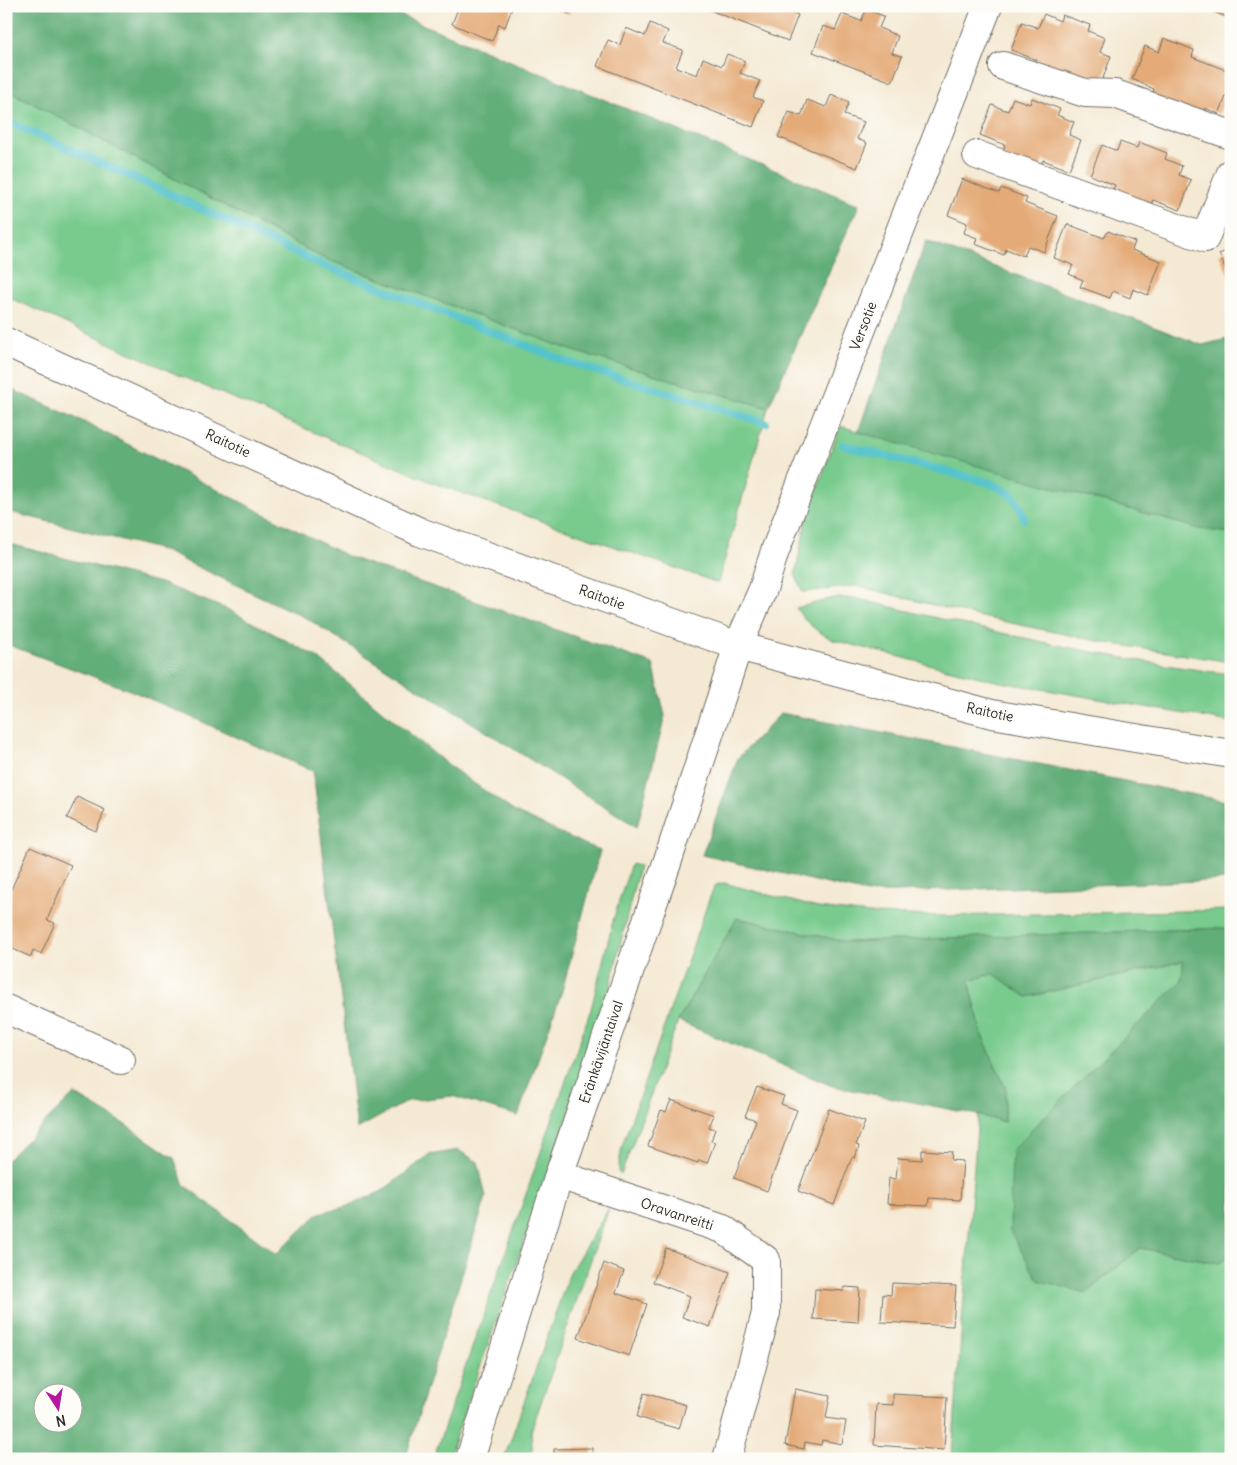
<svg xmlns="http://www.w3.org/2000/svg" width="1237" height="1465" font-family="Delius,sans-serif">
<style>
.green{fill:#78ca8d;stroke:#527a5c}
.forest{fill:#62ae78;stroke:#466c52;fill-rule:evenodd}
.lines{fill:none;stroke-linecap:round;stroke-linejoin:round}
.stream{stroke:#55c3cb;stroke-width:8}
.building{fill:#e4aa77}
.minor-casing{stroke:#716e66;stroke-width:30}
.tertiary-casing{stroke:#716e66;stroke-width:30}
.primary-casing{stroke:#716e66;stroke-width:30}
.minor{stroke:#fff;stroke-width:28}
.tertiary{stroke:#fff;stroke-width:28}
.primary{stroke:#fff;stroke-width:28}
.labels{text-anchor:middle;stroke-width:4.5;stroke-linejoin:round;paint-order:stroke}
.street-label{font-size:14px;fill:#2b2b2b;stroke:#fdfcf7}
</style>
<rect width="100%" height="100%" fill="#fdfcf7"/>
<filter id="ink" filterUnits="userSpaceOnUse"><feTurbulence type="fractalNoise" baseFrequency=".02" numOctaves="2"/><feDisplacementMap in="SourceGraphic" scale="10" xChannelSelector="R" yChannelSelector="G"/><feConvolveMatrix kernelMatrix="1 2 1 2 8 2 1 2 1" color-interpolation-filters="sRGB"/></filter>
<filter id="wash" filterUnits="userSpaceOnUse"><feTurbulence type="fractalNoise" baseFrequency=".0096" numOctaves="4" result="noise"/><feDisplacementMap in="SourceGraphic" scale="20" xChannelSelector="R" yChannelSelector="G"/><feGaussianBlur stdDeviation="1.12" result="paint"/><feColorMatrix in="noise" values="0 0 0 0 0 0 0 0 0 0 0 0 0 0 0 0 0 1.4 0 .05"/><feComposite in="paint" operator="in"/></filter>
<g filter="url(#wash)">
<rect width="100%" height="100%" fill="#f4e9d3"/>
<g class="green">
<path d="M 6,89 L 323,258 L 571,350 L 768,408 L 718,583 L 436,484 L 178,375 L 6,296 Z"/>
<path d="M 840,426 L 1200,529 L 1231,533 L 1231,662 L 1107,643 L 977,616 L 857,586 L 803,592 L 795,575 L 807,517 Z"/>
<path d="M 834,598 L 854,598 C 978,628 1104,659 1231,674 L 1231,722 L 995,681 L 833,640 C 814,629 809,626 796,608 Z"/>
<path d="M 631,864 L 639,866 L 604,1013 L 448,1459 L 433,1459 L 591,1009 L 614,917 Z"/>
<path d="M 724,883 L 818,908 L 870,914 L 944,916 L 1231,910 L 1231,930 L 1224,928 L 847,942 L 737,918 L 678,1021 L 621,1175 L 618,1172 L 622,1146 L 710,897 L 716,885 Z"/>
<path d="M 1184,961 L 1182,981 L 1058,1103 L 1086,1293 L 1140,1248 L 1219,1263 L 1231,1254 L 1231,1459 L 954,1459 L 952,1454 L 978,1115 L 1004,1122 L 1006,1089 L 982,1035 L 969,980 L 994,974 L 1027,997 Z"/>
<path d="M 609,1208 L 531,1431 L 533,1459 L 504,1459 L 570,1272 Z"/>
</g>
<g class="forest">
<path d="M 6,6 L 378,6 L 859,205 L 768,408 L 571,350 L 323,258 L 6,89 Z"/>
<path d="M 926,241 L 1202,345 L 1231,338 L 1231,533 L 1200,529 L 858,432 Z"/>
<path d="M 6,387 L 80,420 L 349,557 L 653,664 L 665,716 L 637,827 L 306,618 L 162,550 L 6,511 Z"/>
<path d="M 6,543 L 161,583 L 229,610 L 317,657 L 448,765 L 515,812 L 600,851 L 562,991 L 518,1116 L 452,1096 L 408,1101 L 357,1129 L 313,771 L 132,691 L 6,644 Z"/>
<path d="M 781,713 L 1231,802 L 1231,880 L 867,893 L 702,855 L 738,758 Z"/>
<path d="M 737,918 L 847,942 L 1224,928 L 1231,930 L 1231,1254 L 1220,1263 L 1140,1248 L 1086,1293 L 1038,1280 L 1010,1231 L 1012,1150 L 1058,1103 L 1182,981 L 1183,961 L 1027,997 L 994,974 L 969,980 L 982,1035 L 1006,1089 L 1004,1122 L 978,1115 L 832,1086 L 678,1021 Z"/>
<path d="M 74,1094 L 118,1120 L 174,1158 L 184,1185 L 276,1254 L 319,1213 L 348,1206 L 382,1191 L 429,1155 L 458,1150 L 478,1162 L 486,1197 L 405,1459 L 6,1459 L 6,1161 ZM 72,1392 L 72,1422 L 42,1422 L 42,1392 Z"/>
</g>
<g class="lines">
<g class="stream">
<path d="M 6,121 L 148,184 L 320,264 L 565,361 L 766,423"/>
<path d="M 843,445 L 988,482 C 1008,492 1018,495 1024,519"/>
</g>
</g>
<g id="blocks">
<g class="building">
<path d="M 459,6 L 513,6 L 505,27 L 499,24 L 492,41 L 452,24 Z"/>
<path d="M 550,6 L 573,6 L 569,14 Z"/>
<path d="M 700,6 L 790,6 L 788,11 L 798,15 L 788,41 Z"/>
<path d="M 1199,6 L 1231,6 L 1231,19 Z"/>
<path d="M 866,10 L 884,16 L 879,28 L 898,36 L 892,53 L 902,56 L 892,82 L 813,52 L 823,26 L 835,30 L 842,14 L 861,21 Z"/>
<path d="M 1044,14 L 1060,21 L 1062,15 L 1090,25 L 1088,31 L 1105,38 L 1100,52 L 1111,56 L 1101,84 L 1084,78 L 1082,85 L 1034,67 L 1037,60 L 1011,50 L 1022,22 L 1038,28 Z"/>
<path d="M 650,23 L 668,31 L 663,43 L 683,50 L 676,67 L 697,75 L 703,58 L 722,66 L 727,54 L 745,61 L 740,73 L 760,81 L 753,97 L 763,101 L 753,127 L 597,66 L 608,40 L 620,45 L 626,28 L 645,36 Z"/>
<path d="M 1164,38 L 1194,50 L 1192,57 L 1231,72 L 1231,84 L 1219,114 L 1205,108 L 1202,118 L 1151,98 L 1154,89 L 1132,79 L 1145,46 L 1159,52 Z"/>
<path d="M 831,95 L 849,102 L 844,115 L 864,122 L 857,139 L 867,143 L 857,168 L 778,137 L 789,112 L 801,116 L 807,100 L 826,107 Z"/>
<path d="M 1013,98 L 1030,104 L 1032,98 L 1060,109 L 1057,115 L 1074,122 L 1069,135 L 1081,140 L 1069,170 L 1043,160 L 1039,170 L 1001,155 L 1005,145 L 980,135 L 992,105 L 1008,111 Z"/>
<path d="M 1120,142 L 1137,148 L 1139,142 L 1167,153 L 1165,159 L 1182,166 L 1179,175 L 1191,180 L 1180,210 L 1153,200 L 1149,210 L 1111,195 L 1115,185 L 1090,175 L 1102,145 L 1117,151 Z"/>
<path d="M 962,179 L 999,193 L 1001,188 L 1027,198 L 1025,203 L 1058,216 L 1044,252 L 1028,246 L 1024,256 L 1006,249 L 1004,255 L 975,244 L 977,238 L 964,233 L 967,223 L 948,215 Z"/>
<path d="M 1231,211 L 1231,227 L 1225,214 Z"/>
<path d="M 1067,224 L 1104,238 L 1108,231 L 1135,242 L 1132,250 L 1161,261 L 1148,295 L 1133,289 L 1130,298 L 1113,291 L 1110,298 L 1080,287 L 1083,280 L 1069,274 L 1073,265 L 1054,258 Z"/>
<path d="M 1231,249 L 1231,280 L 1219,254 Z"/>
<path d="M 77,797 L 105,810 L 96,831 L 67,818 Z"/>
<path d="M 30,847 L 71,865 L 47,920 L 55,923 L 41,954 L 33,950 L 31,957 L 6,946 L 6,901 Z"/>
<path d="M 757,1087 L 784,1096 L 781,1104 L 797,1110 L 767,1191 L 734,1178 L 756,1120 L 745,1116 Z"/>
<path d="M 671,1100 L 714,1115 L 709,1127 L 715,1129 L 711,1141 L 715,1142 L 707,1163 L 699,1160 L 698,1163 L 648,1146 L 661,1110 L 666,1112 Z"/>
<path d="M 829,1109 L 865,1122 L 856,1145 L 859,1146 L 855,1158 L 852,1157 L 834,1205 L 798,1191 Z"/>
<path d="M 922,1150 L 952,1152 L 951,1160 L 963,1161 L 960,1200 L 929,1198 L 928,1206 L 887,1204 L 889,1178 L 896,1179 L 898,1158 L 922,1160 Z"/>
<path d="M 666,1248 L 730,1272 L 710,1327 L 682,1317 L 690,1296 L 653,1282 Z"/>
<path d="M 604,1263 L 624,1271 L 616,1293 L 647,1304 L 629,1356 L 578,1338 Z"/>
<path d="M 892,1283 L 956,1286 L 953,1326 L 881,1322 L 883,1294 L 891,1295 Z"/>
<path d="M 845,1287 L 860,1288 L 858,1322 L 813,1319 L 815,1289 L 844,1291 Z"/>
<path d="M 795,1389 L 830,1396 L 826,1418 L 846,1421 L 842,1444 L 822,1440 L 821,1445 L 805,1442 L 804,1449 L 785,1445 Z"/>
<path d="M 644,1393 L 686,1405 L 679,1429 L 637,1417 Z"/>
<path d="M 893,1394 L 947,1397 L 944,1450 L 874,1445 L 876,1404 L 893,1405 Z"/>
<path d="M 592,1448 L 592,1459 L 554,1459 L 554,1449 Z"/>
</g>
</g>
</g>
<g filter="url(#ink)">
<use href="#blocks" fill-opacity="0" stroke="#716e66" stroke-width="1"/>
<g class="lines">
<defs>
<g id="minor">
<path d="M 1003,66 L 1085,93 L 1115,94 L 1231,135"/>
<path d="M 977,155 L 1205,238 L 1231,173"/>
<path d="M 738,646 L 763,589 L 775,551 L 988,6"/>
<path d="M 6,1009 L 121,1060"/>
<path d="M 559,1175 L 723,1229 L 766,1260 L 766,1313 L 727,1459"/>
</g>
<path id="tertiary" d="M 470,1459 L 559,1175 L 668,860 L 738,646"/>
<path id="primary" d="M 6,342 L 420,532 L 738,646 L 992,714 L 1231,754"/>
</defs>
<use href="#minor" class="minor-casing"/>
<use href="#tertiary" class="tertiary-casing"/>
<use href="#primary" class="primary-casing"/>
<use href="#minor" class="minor"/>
<use href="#tertiary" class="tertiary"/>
<use href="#primary" class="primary"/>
</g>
</g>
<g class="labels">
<g class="street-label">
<text transform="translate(863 326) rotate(-69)" y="5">Versotie</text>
<text transform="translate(228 443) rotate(25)" y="5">Raitotie</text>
<text transform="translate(602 597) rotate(20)" y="5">Raitotie</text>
<text transform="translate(990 712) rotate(12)" y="5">Raitotie</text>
<text transform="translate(601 1052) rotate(-71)" y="5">Eränkävijäntaival</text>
<text transform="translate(677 1214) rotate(18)" y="5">Oravanreitti</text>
</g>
</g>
<rect width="1237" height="1465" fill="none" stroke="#fdfcf7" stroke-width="25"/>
<g transform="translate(58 1408) rotate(168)"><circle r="24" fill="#fdfcf7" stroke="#a9a8a5"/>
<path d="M0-4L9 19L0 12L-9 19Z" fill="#b5179e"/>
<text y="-8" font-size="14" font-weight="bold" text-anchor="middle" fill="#2b2b2b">N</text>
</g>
</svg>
